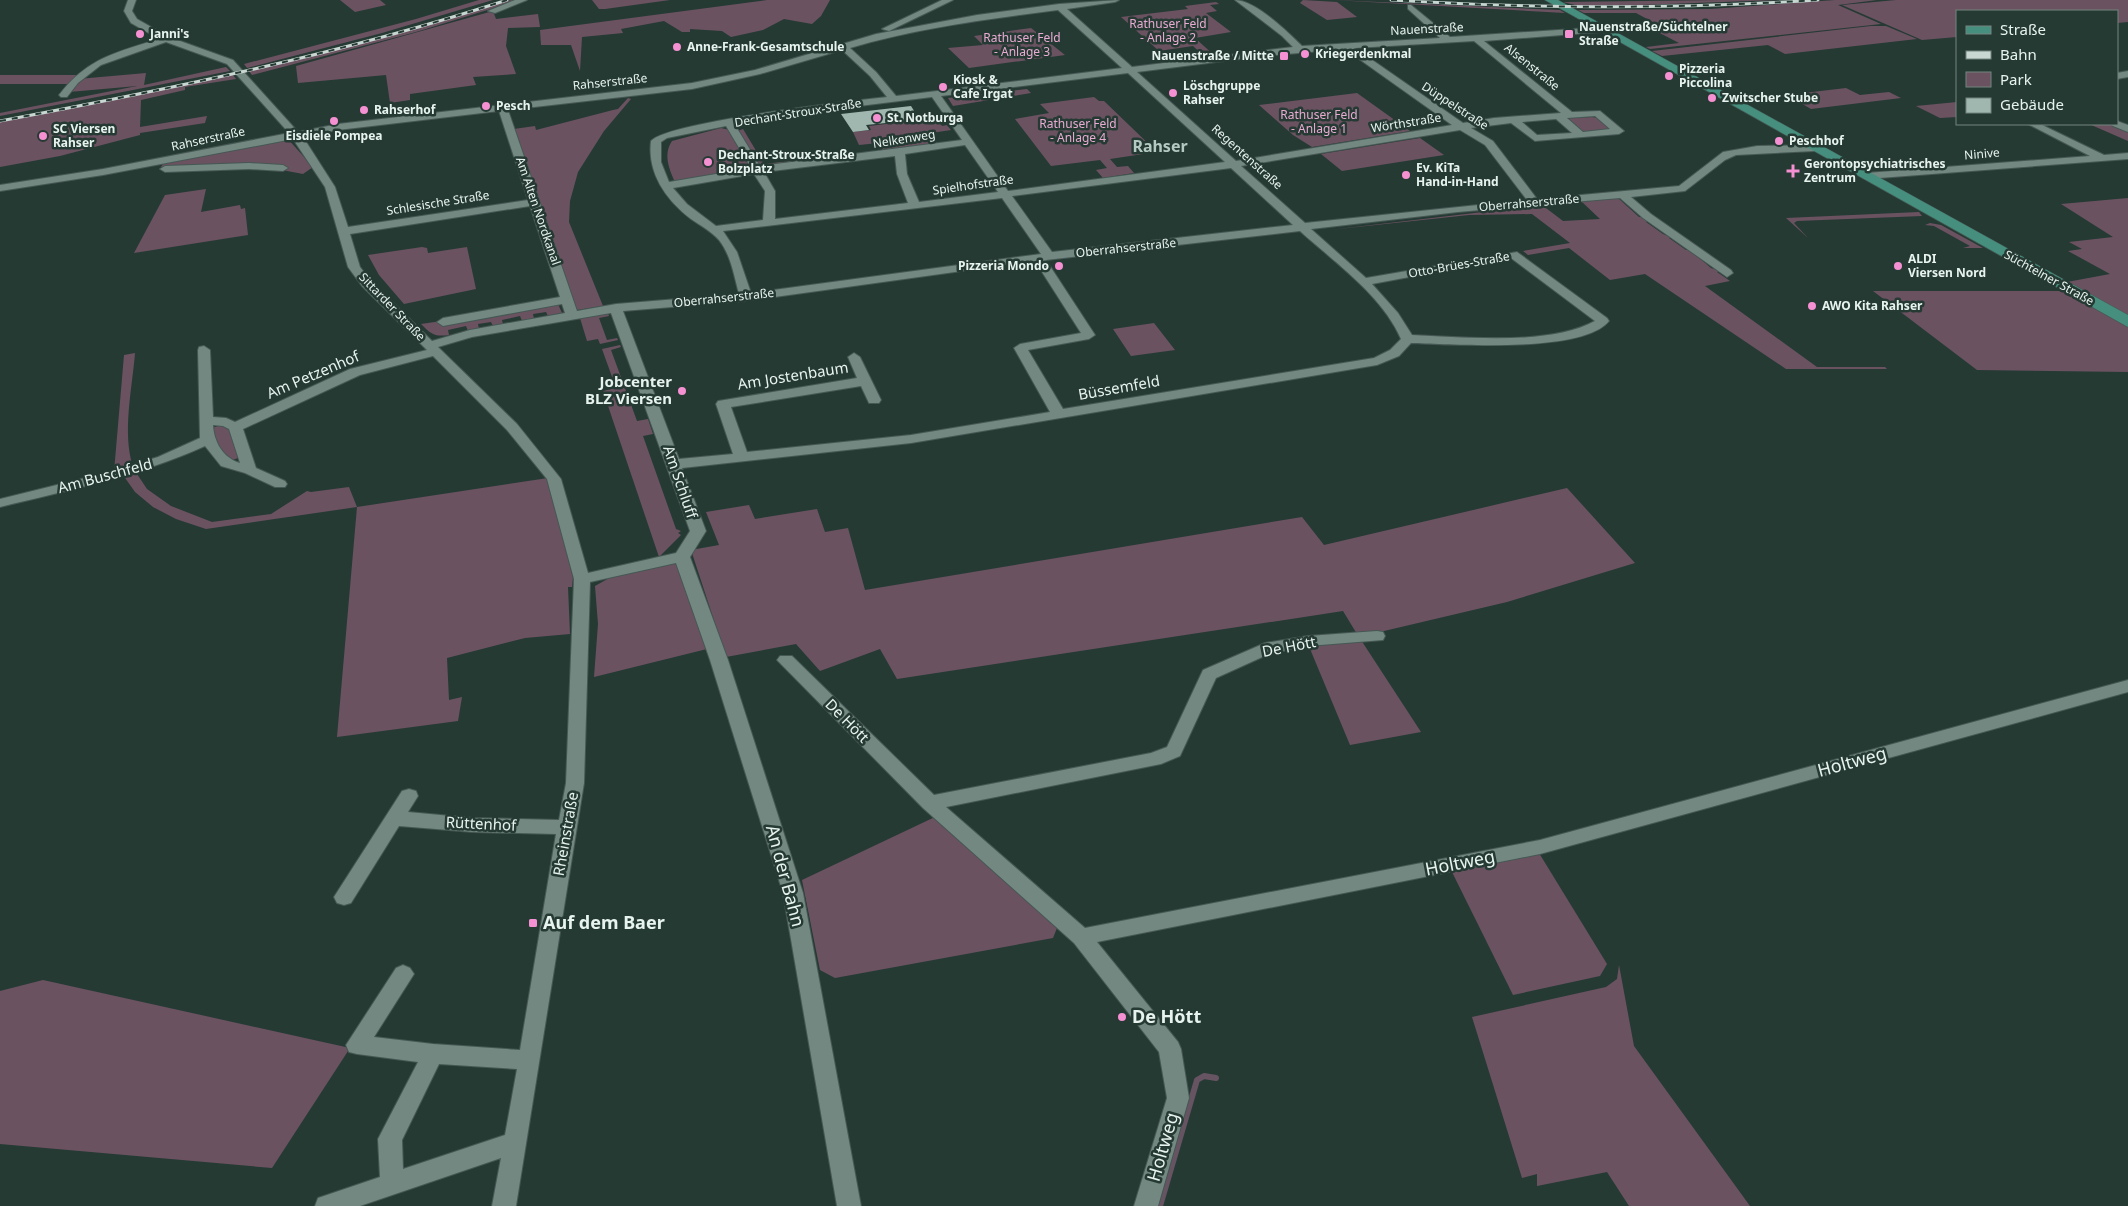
<svg xmlns="http://www.w3.org/2000/svg" width="2128" height="1206" font-family="'Noto Sans',sans-serif">
<style>
.green{fill:#6b5261}
.lines{fill:none;stroke-linecap:round;stroke-linejoin:round}
.stream{stroke:#665462;stroke-width:6}
.building{fill:#a0b7b0}
.minor-casing{stroke:#465853;stroke-width:2}
.major-casing{stroke:#465853;stroke-width:1}
.minor{fill:#728881;fill-rule:evenodd}
.major{fill:#468f7f;fill-rule:evenodd}
.rail-casing{stroke:#c9d7d2;stroke-width:3}
.rail{stroke:#263a34;stroke-width:2;stroke-dasharray:6;stroke-linecap:butt}
.poi-dot{fill:#f591d2;stroke:#263a34;stroke-width:2}
.labels{text-anchor:middle;stroke-width:5;stroke-linejoin:round;paint-order:stroke}
.far-park-label{font-size:12px;fill:#e9abd2;stroke:#263a34}
.far-poi-label{font-size:12px;font-weight:bold;fill:#e7f3ef;stroke:#263a34;text-anchor:start}
.far-street-label{font-size:12px;fill:#e7f3ef;stroke:#263a34}
.street-label{font-size:15px;fill:#e7f3ef;stroke:#263a34}
.poi-label{font-size:15px;font-weight:bold;fill:#e7f3ef;stroke:#263a34;text-anchor:end}
.far-district-label{font-size:16px;font-weight:bold;fill:#b3cac3;stroke:#263a34}
.near-street-label{font-size:18px;fill:#e7f3ef;stroke:#263a34}
.near-poi-label{font-size:18px;font-weight:bold;fill:#e7f3ef;stroke:#263a34;text-anchor:start}
</style>
<rect width="100%" height="100%" fill="#263a34"/>
<g class="green">
<path d="M 340,0 L 380,0 L 386,5 L 355,12 Z"/>
<path d="M 479,0 L 493,0 L 382,33 L 247,68 L 244,64 L 416,19 Z"/>
<path d="M 511,0 L 520,0 L 416,32 L 252,75 L 249,71 L 382,38 Z"/>
<path d="M 592,0 L 670,0 L 605,9 L 599,9 Z"/>
<path d="M 767,0 L 830,0 L 821,16 L 812,24 L 784,19 L 763,30 L 731,37 L 722,31 L 690,29 L 690,32 L 682,32 L 664,21 L 621,29 L 623,33 L 582,37 L 580,71 L 571,45 L 541,45 L 540,30 Z"/>
<path d="M 1303,0 L 1337,2 L 1357,17 L 1327,20 L 1300,3 Z"/>
<path d="M 1333,0 L 1560,10 L 1565,13 Z"/>
<path d="M 1721,0 L 1778,0 L 1639,5 L 1575,5 L 1563,2 Z"/>
<path d="M 1835,0 L 1877,0 L 1838,5 L 1881,24 L 1650,49 L 1646,47 L 1679,43 L 1652,29 L 1662,27 L 1636,13 L 1584,13 L 1578,10 L 1710,9 Z"/>
<path d="M 1896,0 L 2128,0 L 2128,22 L 2117,23 L 2117,11 L 1957,11 L 1957,37 L 1922,40 L 1842,5 Z"/>
<path d="M 1216,2 L 1219,4 L 1210,5 L 1217,11 L 1206,13 L 1231,32 L 1195,38 L 1215,56 L 1205,57 L 1193,46 L 1159,51 L 1121,17 L 1188,9 L 1185,6 Z"/>
<path d="M 493,11 L 496,19 L 538,14 L 540,27 L 508,28 L 506,46 L 516,74 L 473,77 L 476,85 L 410,94 L 410,100 L 390,103 L 386,75 L 298,83 L 296,66 Z"/>
<path d="M 1871,26 L 1886,26 L 1917,39 L 1785,54 L 1768,45 L 1662,56 L 1652,51 Z"/>
<path d="M 1031,28 L 1065,55 L 969,68 L 948,48 L 983,45 L 974,36 Z"/>
<path d="M 226,67 L 230,71 L 0,116 L 0,113 L 137,86 L 69,92 L 78,79 L 146,73 L 144,85 Z"/>
<path d="M 0,75 L 80,75 L 69,84 L 0,84 Z"/>
<path d="M 233,75 L 236,79 L 185,87 L 185,90 L 141,100 L 140,127 L 207,116 L 205,123 L 140,133 L 140,135 L 60,156 L 0,167 L 0,122 Z"/>
<path d="M 1846,88 L 1860,95 L 1889,92 L 1901,98 L 1811,109 L 1787,95 Z"/>
<path d="M 1027,89 L 1031,93 L 953,106 L 948,98 Z"/>
<path d="M 1357,93 L 1410,131 L 1312,147 L 1293,135 L 1259,105 Z"/>
<path d="M 1094,97 L 1099,101 L 1104,101 L 1157,152 L 1110,159 L 1117,167 L 1128,166 L 1134,173 L 1103,178 L 1096,170 L 1107,168 L 1100,160 L 1051,166 L 1015,119 L 1049,113 L 1040,104 Z"/>
<path d="M 628,98 L 631,99 L 604,131 L 578,172 L 570,201 L 569,222 L 603,306 L 577,310 L 514,129 L 535,126 L 536,130 L 613,110 L 618,109 Z"/>
<path d="M 1957,102 L 1957,117 L 1940,118 L 1916,106 Z"/>
<path d="M 1592,117 L 1600,118 L 1613,129 C 1589,133 1586,137 1567,121 L 1569,118 Z"/>
<path d="M 937,118 L 942,126 L 947,125 L 951,130 L 931,133 L 937,143 L 960,140 L 766,168 L 757,165 L 738,131 L 743,129 L 764,164 L 882,150 L 879,143 L 859,145 L 853,132 L 871,130 L 869,126 Z"/>
<path d="M 2089,124 L 2109,124 L 2128,131 L 2128,141 Z"/>
<path d="M 721,128 L 730,130 L 740,150 L 750,165 L 749,168 L 675,182 C 669,169 663,154 672,141 Z"/>
<path d="M 287,138 L 313,167 L 303,174 L 282,170 L 285,166 L 230,164 L 161,167 L 165,161 Z"/>
<path d="M 1420,138 L 1444,155 L 1342,171 L 1321,154 Z"/>
<path d="M 206,189 L 201,212 L 240,205 L 241,209 L 245,208 L 248,235 L 134,253 L 165,195 Z"/>
<path d="M 1618,198 L 1639,217 L 1643,217 L 1648,221 L 1646,222 L 1663,234 L 1671,237 L 1669,238 L 1686,250 L 1690,250 L 1711,268 L 1721,271 L 1717,272 L 1730,281 L 1705,286 L 1817,367 L 1885,367 L 1887,369 L 1786,369 L 1645,274 L 1610,280 L 1569,248 L 1528,255 L 1523,251 L 1570,243 L 1532,214 L 1469,215 L 1329,230 L 1542,205 L 1563,221 L 1600,219 L 1581,201 Z"/>
<path d="M 2128,198 L 2128,318 L 2067,282 L 2110,274 L 2068,251 L 2082,249 L 2069,242 L 2113,237 L 2061,204 Z"/>
<path d="M 1919,212 L 1922,216 L 1797,221 L 1794,223 L 1808,238 L 1786,218 Z"/>
<path d="M 1930,223 L 1941,225 L 1983,248 L 1963,248 L 1970,246 L 1934,226 L 1925,225 Z"/>
<path d="M 422,247 L 427,248 L 428,253 L 467,247 L 476,289 L 404,304 L 379,275 L 368,255 Z"/>
<path d="M 1873,291 L 2063,291 L 2128,326 L 2128,372 L 1977,370 Z"/>
<path d="M 558,304 L 562,313 L 548,316 L 546,312 L 533,314 L 534,319 L 522,321 L 520,316 L 502,320 L 503,324 L 493,326 L 491,322 L 478,324 L 479,329 L 468,331 L 466,326 L 448,330 L 449,335 C 434,337 431,334 421,324 Z"/>
<path d="M 608,313 L 609,316 L 599,318 L 607,340 L 617,338 L 618,340 L 600,344 L 598,339 L 587,341 L 580,318 Z"/>
<path d="M 1154,323 L 1175,350 L 1131,356 L 1113,329 Z"/>
<path d="M 620,345 L 621,347 L 611,350 L 637,421 L 648,419 L 653,434 L 643,436 L 676,529 L 681,531 L 678,533 L 681,535 L 659,557 L 603,391 L 616,388 L 602,349 Z"/>
<path d="M 135,353 C 132,390 122,432 133,467 L 114,472 L 124,355 Z"/>
<path d="M 224,424 L 231,432 L 238,458 L 230,461 L 213,439 L 212,428 Z"/>
<path d="M 135,471 L 147,489 L 171,506 L 212,522 L 271,514 L 307,491 L 311,492 L 349,487 L 357,507 L 548,478 L 573,578 L 572,587 L 568,587 L 570,634 L 525,638 L 447,658 L 449,700 L 462,697 L 458,721 L 337,737 L 357,507 L 206,529 L 176,519 L 153,507 L 135,492 L 123,475 Z"/>
<path d="M 1567,488 L 1635,563 L 1507,602 L 1384,631 L 1357,634 L 1343,611 L 897,679 L 880,649 L 820,671 L 796,644 L 726,657 L 691,550 L 719,545 L 706,512 L 749,505 L 755,519 L 817,509 L 825,532 L 848,528 L 865,590 L 1302,517 L 1324,545 Z"/>
<path d="M 675,560 L 707,649 L 594,677 L 598,624 L 595,586 L 611,577 Z"/>
<path d="M 1361,640 L 1421,732 L 1350,745 L 1308,644 Z"/>
<path d="M 937,816 L 1057,928 L 1053,938 L 835,978 L 820,970 L 802,880 Z"/>
<path d="M 1539,853 L 1607,964 L 1600,976 L 1513,995 L 1452,872 Z"/>
<path d="M 1619,965 L 1634,1046 L 1750,1206 L 1629,1206 L 1607,1172 L 1537,1186 L 1537,1174 L 1522,1178 L 1472,1017 L 1606,987 L 1617,979 Z"/>
<path d="M 43,980 L 350,1048 L 272,1168 L 0,1144 L 0,991 Z"/>
</g>
<g class="lines">
<path class="stream" d="M 1160,1206 L 1197,1080 L 1204,1076 L 1216,1078"/>
</g>
<path class="building" d="M 911,106 L 918,117 L 914,117 L 916,120 L 866,125 L 869,130 L 853,132 L 841,114 Z"/>
<g class="lines">
<defs>
<g id="minor">
<path d="M 128,0 L 136,0 L 132,11 L 137,19 L 169,37 L 233,60 L 298,132 L 338,124 L 692,83 L 755,70 L 876,34 L 977,15 L 1059,4 L 1119,0 L 1115,2 L 1067,9 L 1132,67 L 1293,47 L 1282,36 L 1235,0 C 1255,0 1288,32 1302,46 L 1440,38 L 1408,9 L 1408,5 L 1411,5 L 1450,37 L 1604,27 L 1605,29 L 1601,32 L 1484,41 L 1572,112 L 1600,111 L 1624,131 L 1619,134 L 1535,141 L 1511,123 L 1471,128 L 1493,141 L 1537,199 L 1679,186 L 1723,152 L 1757,146 L 1815,145 L 1820,148 L 1815,151 L 1736,155 L 1725,160 L 1685,191 L 1631,197 L 1651,214 L 1731,270 L 1733,273 L 1727,277 L 1643,218 L 1620,198 L 1458,212 L 1311,229 L 1366,278 L 1517,252 L 1607,318 L 1609,321 C 1583,354 1451,344 1411,343 L 1399,356 L 1377,365 L 911,443 L 682,468 L 706,531 L 690,557 L 728,660 L 803,893 L 861,1206 L 837,1206 L 783,893 L 710,660 L 676,563 L 590,582 L 584,783 L 516,1206 L 492,1206 L 501,1158 L 360,1206 L 315,1206 L 318,1198 L 380,1177 L 378,1139 L 418,1062 L 357,1054 L 349,1052 L 346,1045 L 396,968 L 403,965 L 410,968 L 414,974 L 374,1037 L 433,1044 L 520,1050 L 556,834 L 473,832 L 399,826 L 351,903 L 344,905 L 337,903 L 334,897 L 402,791 L 409,789 L 416,791 L 418,796 L 408,812 L 473,818 L 559,820 L 566,783 L 574,579 L 547,479 L 507,430 L 433,356 L 360,375 L 243,429 L 256,468 L 285,481 L 287,484 L 285,487 L 275,487 L 245,473 L 221,466 L 205,446 C 139,476 69,490 0,507 L 0,499 L 105,473 L 158,457 L 200,438 L 198,350 L 199,347 L 204,346 L 210,350 L 213,417 L 226,418 L 235,422 L 350,369 L 427,350 L 362,286 L 348,267 L 325,187 L 293,139 L 103,175 L 0,191 L 0,185 L 103,169 L 289,133 L 227,64 L 166,42 L 101,65 L 78,83 L 67,97 L 61,97 L 59,95 C 87,58 117,52 159,39 L 131,23 L 124,11 ZM 1058,10 L 1122,68 L 896,96 L 876,72 L 850,48 C 917,28 988,19 1058,10 ZM 1474,41 L 1561,113 L 1494,118 L 1463,123 L 1355,48 ZM 1345,49 L 1452,125 L 1236,161 L 1137,72 L 1264,56 ZM 842,50 L 870,76 L 887,97 C 851,101 668,122 651,141 C 647,173 666,200 691,219 C 701,226 711,231 719,240 C 731,255 734,276 739,294 L 616,304 L 577,311 L 508,110 L 692,89 L 760,74 ZM 1128,73 L 1225,162 L 1008,191 L 941,96 ZM 932,97 L 962,140 L 760,166 L 735,125 L 827,110 ZM 499,111 L 528,200 L 348,227 L 335,187 L 303,137 L 338,130 ZM 1595,116 L 1610,129 L 1583,132 L 1567,118 ZM 1556,119 L 1572,133 L 1537,135 L 1522,122 ZM 726,126 L 751,168 L 669,182 L 661,162 L 661,142 L 667,138 ZM 1460,130 L 1485,145 L 1527,200 L 1305,223 L 1241,166 ZM 965,145 L 998,192 L 919,202 L 907,174 L 905,154 ZM 895,156 L 897,174 L 908,203 L 775,219 L 775,191 L 764,172 ZM 1231,168 L 1293,225 L 1052,252 L 1012,196 ZM 754,174 L 765,191 L 763,220 L 716,226 L 687,204 L 673,188 ZM 1002,198 L 1041,254 L 751,293 L 737,252 L 723,231 ZM 530,206 L 560,297 L 443,318 L 437,322 L 443,326 L 562,304 L 565,313 L 470,330 L 432,341 L 370,280 L 360,267 L 350,234 ZM 1300,231 C 1334,262 1382,295 1401,339 L 1390,350 L 1374,358 L 1063,409 L 1028,350 L 1089,339 L 1095,335 L 1046,260 ZM 1511,258 L 1595,321 C 1549,346 1464,337 1412,335 L 1398,313 L 1372,284 ZM 1035,261 L 1081,333 L 1020,344 L 1014,348 L 1050,412 L 911,435 L 747,452 L 731,407 L 861,386 L 869,403 L 879,403 L 881,400 L 860,357 L 854,353 L 848,357 L 857,378 L 718,401 L 716,404 L 733,454 L 679,459 L 623,311 L 746,301 ZM 611,313 L 690,531 L 676,553 L 588,573 L 561,479 L 517,424 L 438,347 L 472,337 ZM 213,425 L 223,426 L 229,429 L 240,463 C 223,458 214,442 213,425 ZM 439,1064 L 517,1069 L 505,1135 L 403,1169 L 402,1140 Z"/>
<path d="M 515,0 L 527,0 L 495,13 L 488,11 Z"/>
<path d="M 942,0 L 953,0 L 889,31 L 882,29 Z"/>
<path d="M 2128,71 L 2128,77 L 2117,79 L 2117,73 Z"/>
<path d="M 2117,121 L 2128,125 L 2128,132 L 2113,126 L 2111,124 L 2117,124 Z"/>
<path d="M 2028,124 L 2040,124 L 2104,155 L 2128,153 L 2128,159 L 1866,179 L 1861,176 L 1866,173 L 2090,156 Z"/>
<path d="M 249,163 L 283,165 L 288,168 L 283,171 L 249,169 L 165,172 L 160,169 L 165,166 Z"/>
<path d="M 1377,631 L 1383,632 L 1385,636 L 1383,640 L 1308,646 L 1269,654 L 1216,678 L 1180,756 L 1161,764 L 946,807 L 1085,928 L 1540,840 L 2128,680 L 2128,692 L 1540,854 L 1097,942 L 1178,1042 L 1181,1049 L 1189,1098 L 1158,1206 L 1134,1206 L 1167,1098 L 1159,1052 L 1074,943 L 923,808 L 777,660 L 780,656 L 792,656 L 934,795 L 1151,753 L 1167,747 L 1203,670 L 1265,643 L 1308,636 Z"/>
</g>
<path id="major" d="M 1545,0 L 1558,0 L 2128,315 L 2128,327 Z"/>
</defs>
<use href="#minor" class="minor-casing"/>
<use href="#major" class="major-casing"/>
<use href="#minor" class="minor"/>
<use href="#major" class="major"/>
<defs>
<g id="rail">
<path d="M 1391,0 C 1534,9 1675,9 1818,0"/>
<path d="M 0,121 C 171,89 341,54 507,0"/>
</g>
</defs>
<use href="#rail" class="rail-casing"/>
<use href="#rail" class="rail"/>
</g>
<g class="poi-dot">
<circle cx="140" cy="34" r="5"/>
<rect x="1564" y="29" width="10" height="10" rx="2.5"/>
<circle cx="677" cy="47" r="5"/>
<circle cx="1305" cy="54" r="5"/>
<rect x="1279" y="51" width="10" height="10" rx="2.5"/>
<circle cx="1669" cy="76" r="5"/>
<circle cx="943" cy="87" r="5"/>
<circle cx="1173" cy="93" r="5"/>
<circle cx="1712" cy="98" r="5"/>
<circle cx="486" cy="106" r="5"/>
<circle cx="364" cy="110" r="5"/>
<circle cx="877" cy="118" r="5"/>
<circle cx="334" cy="121" r="5"/>
<circle cx="43" cy="136" r="5"/>
<circle cx="1779" cy="141" r="5"/>
<circle cx="708" cy="162" r="5"/>
<path d="M1790.5 163.5h5v5h5v5h-5v5h-5v-5h-5v-5h5z"/>
<circle cx="1406" cy="175" r="5"/>
<circle cx="1059" cy="266" r="5"/>
<circle cx="1898" cy="266" r="5"/>
<circle cx="1812" cy="306" r="5"/>
<circle cx="682" cy="391" r="5"/>
<rect x="528" y="918" width="10" height="10" rx="2.5"/>
<circle cx="1122" cy="1017" r="5"/>
</g>
<g class="labels">
<g class="far-park-label">
<text x="1168" y="28">Rathuser Feld<tspan x="1168" dy="14">- Anlage 2</tspan></text>
<text x="1022" y="42">Rathuser Feld<tspan x="1022" dy="14">- Anlage 3</tspan></text>
<text x="1319" y="119">Rathuser Feld<tspan x="1319" dy="14">- Anlage 1</tspan></text>
<text x="1078" y="128">Rathuser Feld<tspan x="1078" dy="14">- Anlage 4</tspan></text>
</g>
<g class="far-poi-label">
<text x="1579" y="31">Nauenstraße/Süchtelner<tspan x="1579" dy="14">Straße</tspan></text>
<text x="150" y="38">Janni's</text>
<text x="687" y="51">Anne-Frank-Gesamtschule</text>
<text x="1315" y="58">Kriegerdenkmal</text>
<text x="1274" y="60" text-anchor="end">Nauenstraße / Mitte</text>
<text x="1679" y="73">Pizzeria<tspan x="1679" dy="14">Piccolina</tspan></text>
<text x="953" y="84">Kiosk &amp;<tspan x="953" dy="14">Cafe Irgat</tspan></text>
<text x="1183" y="90">Löschgruppe<tspan x="1183" dy="14">Rahser</tspan></text>
<text x="1722" y="102">Zwitscher Stube</text>
<text x="496" y="110">Pesch</text>
<text x="374" y="114">Rahserhof</text>
<text x="887" y="122">St. Notburga</text>
<text x="53" y="133">SC Viersen<tspan x="53" dy="14">Rahser</tspan></text>
<text x="334" y="140" text-anchor="middle">Eisdiele Pompea</text>
<text x="1789" y="145">Peschhof</text>
<text x="718" y="159">Dechant-Stroux-Straße<tspan x="718" dy="14">Bolzplatz</tspan></text>
<text x="1804" y="168">Gerontopsychiatrisches<tspan x="1804" dy="14">Zentrum</tspan></text>
<text x="1416" y="172">Ev. KiTa<tspan x="1416" dy="14">Hand-in-Hand</tspan></text>
<text x="1908" y="263">ALDI<tspan x="1908" dy="14">Viersen Nord</tspan></text>
<text x="1049" y="270" text-anchor="end">Pizzeria Mondo</text>
<text x="1822" y="310">AWO Kita Rahser</text>
</g>
<g class="far-street-label">
<text transform="translate(1427 29) rotate(-3)" y="4">Nauenstraße</text>
<text transform="translate(1532 67) rotate(39)" y="4">Alsenstraße</text>
<text transform="translate(610 82) rotate(-6)" y="4">Rahserstraße</text>
<text transform="translate(1455 106) rotate(33)" y="4">Düppelstraße</text>
<text transform="translate(798 113) rotate(-9)" y="4">Dechant-Stroux-Straße</text>
<text transform="translate(1406 123) rotate(-9)" y="4">Wörthstraße</text>
<text transform="translate(208 139) rotate(-12)" y="4">Rahserstraße</text>
<text transform="translate(904 139) rotate(-9)" y="4">Nelkenweg</text>
<text transform="translate(1982 154) rotate(-5)" y="4">Ninive</text>
<text transform="translate(1247 157) rotate(42)" y="4">Regentenstraße</text>
<text transform="translate(973 185) rotate(-8)" y="4">Spielhofstraße</text>
<text transform="translate(438 203) rotate(-9)" y="4">Schlesische Straße</text>
<text transform="translate(1529 203) rotate(-5)" y="4">Oberrahserstraße</text>
<text transform="translate(538 211) rotate(71)" y="4">Am Alten Nordkanal</text>
<text transform="translate(1126 248) rotate(-6)" y="4">Oberrahserstraße</text>
<text transform="translate(1459 265) rotate(-10)" y="4">Otto-Brües-Straße</text>
<text transform="translate(2049 278) rotate(29)" y="4">Süchtelner Straße</text>
<text transform="translate(724 298) rotate(-6)" y="4">Oberrahserstraße</text>
<text transform="translate(392 307) rotate(46)" y="4">Sittarder Straße</text>
</g>
<g class="street-label">
<text transform="translate(313 375) rotate(-23)" y="5">Am Petzenhof</text>
<text transform="translate(793 376) rotate(-9)" y="5">Am Jostenbaum</text>
<text transform="translate(1119 388) rotate(-10)" y="5">Büssemfeld</text>
<text transform="translate(105 476) rotate(-15)" y="5">Am Buschfeld</text>
<text transform="translate(680 482) rotate(71)" y="5">Am Schluff</text>
<text transform="translate(1289 647) rotate(-11)" y="5">De Hött</text>
<text transform="translate(847 721) rotate(45)" y="5">De Hött</text>
<text transform="translate(481 824) rotate(3)" y="5">Rüttenhof</text>
<text transform="translate(566 834) rotate(-80)" y="5">Rheinstraße</text>
</g>
<g class="poi-label">
<text x="672" y="387">Jobcenter<tspan x="672" dy="17">BLZ Viersen</tspan></text>
</g>
<g class="far-district-label">
<text x="1160" y="152">Rahser</text>
</g>
<g class="near-street-label">
<text transform="translate(1852 762) rotate(-15)" y="6">Holtweg</text>
<text transform="translate(1460 863) rotate(-11)" y="6">Holtweg</text>
<text transform="translate(785 876) rotate(75)" y="6">An der Bahn</text>
<text transform="translate(1163 1147) rotate(-74)" y="6">Holtweg</text>
</g>
<g class="near-poi-label">
<text x="543" y="929">Auf dem Baer</text>
<text x="1132" y="1023">De Hött</text>
</g>
</g>
<rect x="1956" y="10" width="162" height="115" fill="#263a34" stroke="#73847f"/>
<rect x="1966" y="26" width="25" height="8" fill="#468f7f" stroke="#73847f"/>
<text x="2000" y="35" font-size="15" fill="#e7f3ef">Straße</text>
<rect x="1966" y="51" width="25" height="8" fill="#c9d7d2" stroke="#73847f"/>
<text x="2000" y="60" font-size="15" fill="#e7f3ef">Bahn</text>
<rect x="1966" y="72" width="25" height="15" fill="#6b5261" stroke="#73847f"/>
<text x="2000" y="85" font-size="15" fill="#e7f3ef">Park</text>
<rect x="1966" y="98" width="25" height="15" fill="#a0b7b0" stroke="#73847f"/>
<text x="2000" y="110" font-size="15" fill="#e7f3ef">Gebäude</text>
</svg>
